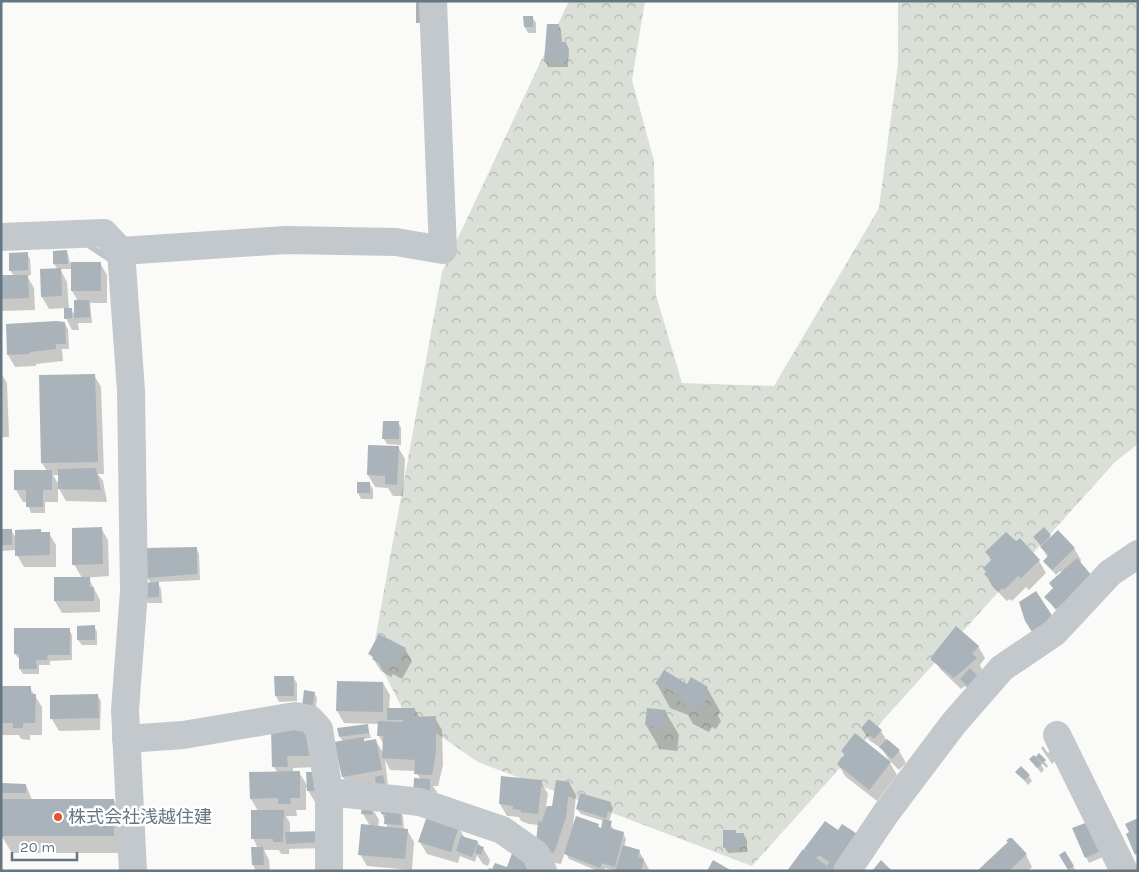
<svg xmlns="http://www.w3.org/2000/svg" width="1139" height="872" font-family="Karla,'Noto Sans JP',sans-serif">
<style>
.forest{fill:url(#forest-crowns)}
.shadow{fill:#0003;fill-rule:evenodd}
.lines{fill:none;stroke-linecap:round;stroke-linejoin:round}
.stream{stroke:#bbc7cb;stroke-width:6}
.building{fill:#aab3b9;fill-rule:evenodd}
.minor{stroke:#c3c8cc;stroke-width:28}
.poi-dot{fill:#e4572e;stroke:#fff;stroke-width:2}
.labels{text-anchor:middle;stroke-width:5;stroke-linejoin:round;paint-order:stroke}
.poi-label{font-size:18px;fill:#657683;stroke:#fff;text-anchor:start}
</style>
<defs>
<pattern id="forest-crowns" width="20" height="18" patternUnits="userSpaceOnUse" patternTransform="scale(1.25)"><rect width="20" height="18" fill="#dadfd7"/><path d="M2 6a3 3 0 1 1 6 0M12 15a3 3 0 1 1 6 0" fill="none" stroke="#b4b9b4"/></pattern>
</defs>
<rect width="100%" height="100%" fill="#fafaf8"/>
<path class="forest" d="M 569,1 L 645,1 L 632,80 L 654,161 L 656,295 L 682,383 L 774,386 L 879,208 L 898,64 L 898,1 L 1138,1 L 1138,444 L 1115,462 L 752,866 L 478,762 L 403,710 L 373,651 L 442,272 Z"/>
<g class="shadow">
<path d="M 532,17 L 536,23 L 536,33 L 528,33 L 525,27 Z"/>
<path d="M 558,25 L 561,30 L 562,44 L 566,43 L 569,49 L 568,67 L 548,67 L 545,61 Z"/>
<path d="M 67,251 L 70,263 L 100,263 L 107,275 L 107,303 L 90,303 L 92,323 L 78,323 L 79,330 L 72,330 L 66,318 L 65,308 L 49,309 L 42,297 L 58,270 L 54,264 ZM 60,269 L 72,269 L 72,291 L 78,301 L 76,317 L 71,309 L 69,309 L 67,282 Z"/>
<path d="M 27,254 L 30,259 L 31,275 L 27,276 L 34,288 L 35,310 L 1,311 L 1,277 L 14,276 L 10,270 Z"/>
<path d="M 65,324 L 68,329 L 69,349 L 62,349 L 63,361 L 36,364 L 36,366 L 15,367 L 8,355 Z"/>
<path d="M 1,373 L 7,383 L 9,437 L 1,437 Z"/>
<path d="M 94,375 L 101,387 L 104,474 L 98,474 L 103,481 L 107,502 L 66,501 L 58,487 L 58,502 L 45,502 L 45,513 L 31,513 L 27,502 L 23,502 L 16,490 L 47,471 L 42,463 ZM 53,475 L 59,475 L 59,485 Z"/>
<path d="M 398,422 L 401,428 L 401,445 L 387,444 L 384,439 Z"/>
<path d="M 398,447 L 405,459 L 403,496 L 393,496 L 388,488 L 375,487 L 368,475 Z"/>
<path d="M 358,483 L 369,483 L 373,489 L 373,499 L 361,499 L 358,493 Z"/>
<path d="M 101,528 L 108,540 L 109,576 L 82,578 L 74,564 Z"/>
<path d="M 1044,529 L 1051,538 L 1074,548 L 1081,560 L 1063,620 L 1046,597 L 1054,589 L 1062,573 L 1060,571 L 1056,575 L 1044,562 L 1048,558 L 1035,537 Z"/>
<path d="M 1,530 L 11,530 L 16,538 L 40,530 L 42,533 L 49,533 L 56,545 L 56,567 L 24,567 L 17,555 L 16,550 L 1,551 Z"/>
<path d="M 196,548 L 199,554 L 200,580 L 157,582 L 161,589 L 162,603 L 148,603 L 145,597 L 151,584 L 147,577 Z"/>
<path d="M 987,552 L 1039,561 L 1046,573 L 1029,590 L 1026,587 L 1012,601 L 1010,599 L 1007,601 L 992,586 L 986,574 L 992,561 Z"/>
<path d="M 89,579 L 100,600 L 100,612 L 62,613 L 55,601 Z"/>
<path d="M 94,626 L 97,632 L 97,645 L 82,645 L 78,640 Z"/>
<path d="M 69,629 L 72,635 L 72,660 L 50,661 L 50,665 L 39,665 L 39,674 L 23,674 L 20,669 L 20,660 L 15,654 Z"/>
<path d="M 978,646 L 985,658 L 980,665 L 983,671 L 968,691 L 965,686 L 961,689 L 940,669 L 933,657 Z"/>
<path d="M 405,649 L 412,661 L 402,679 L 393,674 L 391,677 L 381,671 L 370,654 Z"/>
<path d="M 276,677 L 293,677 L 297,683 L 297,701 L 279,702 L 276,696 Z"/>
<path d="M 383,683 L 390,695 L 389,709 L 415,710 L 420,718 L 435,718 L 442,730 L 443,765 L 438,786 L 433,786 L 437,792 L 436,810 L 416,771 L 390,770 L 385,760 L 389,795 L 350,789 L 343,777 L 343,742 L 340,737 L 367,725 L 371,738 L 363,739 L 365,742 L 376,741 L 384,754 L 384,745 L 379,736 L 379,724 L 344,723 L 337,711 Z"/>
<path d="M 657,684 L 707,688 L 720,711 L 718,716 L 721,721 L 716,729 L 712,727 L 709,732 L 693,724 L 688,715 L 670,708 Z"/>
<path d="M 1,687 L 30,688 L 42,707 L 42,735 L 30,735 L 30,740 L 21,739 L 19,735 L 1,735 Z"/>
<path d="M 314,693 L 317,698 L 315,713 L 307,712 Z"/>
<path d="M 98,696 L 101,701 L 100,730 L 59,731 L 52,719 Z"/>
<path d="M 648,709 L 665,711 L 679,735 L 677,751 L 660,749 L 646,725 Z"/>
<path d="M 297,726 L 317,767 L 293,768 L 293,772 L 299,772 L 308,787 L 307,774 L 324,802 L 315,802 L 306,787 L 306,810 L 296,810 L 297,816 L 286,816 L 290,823 L 290,833 L 321,832 L 325,848 L 289,849 L 289,854 L 281,854 L 279,850 L 264,850 L 269,860 L 270,871 L 256,871 L 253,865 L 258,849 L 253,838 L 258,811 L 251,799 L 277,772 L 274,767 Z"/>
<path d="M 862,729 L 881,731 L 887,741 L 899,751 L 906,763 L 899,770 L 889,760 L 882,749 L 869,740 Z"/>
<path d="M 1043,746 L 1048,753 L 1053,748 L 1059,757 L 1052,764 L 1041,748 Z"/>
<path d="M 842,751 L 890,763 L 897,775 L 877,801 L 845,776 L 838,764 L 845,756 Z"/>
<path d="M 1039,755 L 1048,766 L 1047,768 L 1040,762 L 1044,770 L 1041,773 L 1031,759 Z"/>
<path d="M 1017,772 L 1029,776 L 1032,781 L 1028,785 Z"/>
<path d="M 541,782 L 548,794 L 546,807 L 553,807 L 569,783 L 576,795 L 573,826 L 598,825 L 601,830 L 604,821 L 581,814 L 577,809 L 610,803 L 613,808 L 609,822 L 614,830 L 623,833 L 626,839 L 624,847 L 639,851 L 650,871 L 614,871 L 605,868 L 604,871 L 598,871 L 569,859 L 565,852 L 561,864 L 550,862 L 539,825 L 529,824 L 521,821 L 519,817 L 507,816 L 500,804 Z"/>
<path d="M 1,784 L 26,785 L 32,800 L 114,800 L 124,818 L 124,853 L 12,853 L 1,835 Z"/>
<path d="M 372,808 L 379,820 L 378,827 L 388,828 L 382,813 L 400,810 L 403,816 L 404,830 L 407,830 L 414,842 L 412,870 L 367,866 L 360,854 L 370,826 L 363,814 Z"/>
<path d="M 825,823 L 855,871 L 789,871 Z"/>
<path d="M 1098,826 L 1110,854 L 1089,863 L 1086,857 Z"/>
<path d="M 458,827 L 465,838 L 477,842 L 483,848 L 490,860 L 488,866 L 483,864 L 477,855 L 475,862 L 460,856 L 458,863 L 427,854 L 420,842 Z"/>
<path d="M 735,831 L 737,834 L 743,834 L 747,840 L 747,852 L 728,853 L 725,848 Z"/>
<path d="M 1065,853 L 1076,871 L 1070,871 L 1061,856 Z"/>
<path d="M 1026,855 L 1032,867 L 1028,871 L 979,871 Z"/>
</g>
<g class="lines">
<path class="stream" d="M 85,243 L 111,260 L 112,263"/>
</g>
<g class="building">
<path d="M 430,1 L 430,23 L 416,23 L 416,2 Z"/>
<path d="M 523,16 L 533,16 L 533,27 L 524,27 Z"/>
<path d="M 547,24 L 559,24 L 559,42 L 566,42 L 566,62 L 544,62 Z"/>
<path d="M 67,250 L 68,264 L 53,264 L 53,251 Z"/>
<path d="M 28,252 L 28,270 L 9,271 L 9,253 Z"/>
<rect x="71" y="262" width="30" height="29"/>
<path d="M 61,268 L 62,296 L 41,297 L 40,269 Z"/>
<path d="M 1,275 L 28,275 L 29,298 L 1,299 Z"/>
<path d="M 74,300 L 89,300 L 90,317 L 74,318 Z"/>
<path d="M 64,308 L 72,308 L 72,318 L 64,319 Z"/>
<path d="M 56,321 L 65,322 L 66,344 L 56,344 L 56,349 L 30,352 L 30,354 L 7,355 L 6,324 Z"/>
<path d="M 95,374 L 98,462 L 41,463 L 39,375 Z"/>
<path d="M 383,421 L 399,421 L 399,439 L 382,439 Z"/>
<path d="M 368,445 L 399,446 L 397,485 L 385,484 L 385,476 L 367,475 Z"/>
<path d="M 96,468 L 101,490 L 58,489 L 58,469 Z"/>
<path d="M 14,470 L 52,470 L 52,490 L 43,490 L 43,507 L 26,507 L 26,490 L 14,490 Z"/>
<rect x="357" y="482" width="13" height="11"/>
<path d="M 102,527 L 103,564 L 72,565 L 72,528 Z"/>
<path d="M 1044,527 L 1051,535 L 1041,545 L 1033,537 Z"/>
<rect x="1" y="529" width="11" height="16"/>
<path d="M 41,529 L 41,532 L 50,532 L 50,555 L 15,556 L 15,530 Z"/>
<path d="M 1058,530 L 1075,548 L 1052,570 L 1043,561 L 1049,555 L 1040,547 Z"/>
<path d="M 1006,532 L 1016,541 L 1020,538 L 1040,560 L 1021,578 L 1018,576 L 1004,590 L 1002,588 L 999,590 L 984,574 L 986,572 L 983,568 L 992,559 L 985,552 Z"/>
<path d="M 197,547 L 197,574 L 146,578 L 145,548 Z"/>
<path d="M 1077,558 L 1093,577 L 1056,609 L 1044,597 L 1053,588 L 1049,583 Z"/>
<path d="M 54,577 L 90,577 L 90,587 L 94,587 L 94,601 L 54,601 Z"/>
<path d="M 159,582 L 159,597 L 144,598 L 143,583 Z"/>
<path d="M 1036,591 L 1057,623 L 1036,638 L 1025,621 L 1019,602 Z"/>
<path d="M 95,625 L 95,640 L 77,640 L 77,626 Z"/>
<path d="M 956,626 L 979,646 L 972,654 L 977,658 L 954,678 L 931,660 L 931,657 Z"/>
<path d="M 14,628 L 70,628 L 70,655 L 48,655 L 47,660 L 36,660 L 37,669 L 19,669 L 19,654 L 14,654 Z"/>
<path d="M 379,634 L 406,648 L 395,668 L 386,663 L 384,666 L 372,659 L 374,657 L 368,654 Z"/>
<path d="M 970,668 L 980,678 L 970,689 L 960,679 Z"/>
<path d="M 664,670 L 687,684 L 691,677 L 708,687 L 704,694 L 708,696 L 702,707 L 698,704 L 695,710 L 678,700 L 681,695 L 655,684 Z"/>
<path d="M 274,676 L 294,676 L 294,696 L 275,696 Z"/>
<path d="M 337,681 L 383,682 L 383,712 L 336,711 Z"/>
<path d="M 1,686 L 31,686 L 31,694 L 36,694 L 35,723 L 23,723 L 23,728 L 13,728 L 13,723 L 1,723 Z"/>
<path d="M 304,690 L 315,692 L 312,708 L 302,707 Z"/>
<path d="M 98,694 L 99,718 L 50,719 L 50,695 Z"/>
<path d="M 387,708 L 415,708 L 415,717 L 436,716 L 436,752 L 432,775 L 414,774 L 415,760 L 382,758 L 383,736 L 377,736 L 378,721 L 403,722 L 403,720 L 387,720 Z"/>
<path d="M 647,708 L 666,710 L 664,728 L 645,725 Z"/>
<path d="M 869,719 L 882,730 L 874,739 L 861,728 Z"/>
<path d="M 368,724 L 369,733 L 339,737 L 337,728 Z"/>
<path d="M 309,728 L 310,756 L 287,756 L 288,767 L 272,767 L 271,729 Z"/>
<path d="M 855,733 L 891,762 L 869,790 L 837,764 L 845,754 L 841,751 Z"/>
<path d="M 364,737 L 364,741 L 376,739 L 382,770 L 342,777 L 334,742 Z"/>
<path d="M 887,739 L 900,750 L 892,759 L 879,747 Z"/>
<path d="M 1039,753 L 1046,760 L 1043,763 L 1036,757 Z"/>
<path d="M 1034,755 L 1042,764 L 1037,768 L 1029,759 Z"/>
<path d="M 1021,766 L 1030,775 L 1024,780 L 1015,772 Z"/>
<path d="M 300,771 L 300,798 L 290,798 L 291,804 L 278,804 L 278,798 L 250,799 L 249,772 Z"/>
<path d="M 306,772 L 317,772 L 318,791 L 307,791 Z"/>
<path d="M 383,775 L 386,790 L 377,792 L 375,777 Z"/>
<path d="M 501,776 L 542,780 L 538,814 L 521,812 L 521,810 L 513,809 L 513,806 L 499,804 Z"/>
<path d="M 414,778 L 430,779 L 430,798 L 413,797 Z"/>
<path d="M 556,780 L 570,782 L 566,817 L 554,853 L 542,850 L 536,844 L 538,821 L 542,822 L 547,806 L 552,806 Z"/>
<path d="M 1,783 L 26,784 L 26,793 L 1,793 Z"/>
<path d="M 580,793 L 611,802 L 606,818 L 576,809 Z"/>
<rect x="1" y="799" width="113" height="37"/>
<path d="M 362,806 L 373,807 L 372,815 L 361,814 Z"/>
<path d="M 381,808 L 400,809 L 402,825 L 384,824 L 385,814 L 381,814 Z"/>
<path d="M 251,810 L 284,810 L 283,842 L 273,842 L 273,839 L 251,839 Z"/>
<path d="M 427,816 L 459,826 L 451,852 L 418,842 Z"/>
<path d="M 576,816 L 599,824 L 598,827 L 601,828 L 603,819 L 612,821 L 610,828 L 624,832 L 615,867 L 602,863 L 600,868 L 564,854 Z"/>
<path d="M 1138,818 L 1138,853 L 1135,855 L 1126,834 L 1129,832 L 1125,824 Z"/>
<path d="M 1096,819 L 1108,848 L 1085,858 L 1072,828 Z"/>
<path d="M 825,821 L 838,830 L 842,824 L 862,837 L 841,871 L 827,869 L 825,871 L 787,871 L 803,849 L 809,853 L 804,849 ZM 819,855 L 829,862 L 827,866 L 816,858 Z"/>
<path d="M 361,824 L 408,829 L 405,859 L 358,855 Z"/>
<path d="M 723,830 L 736,830 L 736,833 L 744,833 L 745,847 L 723,848 Z"/>
<path d="M 322,831 L 322,842 L 286,844 L 285,832 Z"/>
<path d="M 461,836 L 478,841 L 472,857 L 456,851 Z"/>
<path d="M 1009,838 L 1012,838 L 1027,854 L 1009,871 L 977,871 L 1008,842 L 1006,841 Z"/>
<path d="M 477,845 L 484,847 L 481,855 L 475,853 Z"/>
<path d="M 517,845 L 528,871 L 488,871 L 489,868 L 492,869 L 495,863 L 507,867 L 514,848 Z"/>
<path d="M 623,845 L 640,850 L 638,857 L 644,859 L 641,871 L 615,871 Z"/>
<path d="M 251,847 L 263,847 L 264,865 L 252,865 Z"/>
<path d="M 1065,851 L 1074,866 L 1068,870 L 1059,855 Z"/>
<path d="M 713,860 L 732,871 L 707,871 Z"/>
<path d="M 881,860 L 892,871 L 872,871 Z"/>
</g>
<g class="lines">
<g class="minor">
<path d="M 1,237 L 104,233 L 121,251 L 131,391 L 134,591 L 125,710 L 133,871"/>
<path d="M 121,251 L 286,240 L 396,242 L 443,250 L 433,1"/>
<path d="M 1057,735 L 1124,871"/>
<path d="M 126,739 L 183,735 L 295,716 L 310,719 L 319,729 L 329,792"/>
<path d="M 329,871 L 329,792 L 420,802 L 502,830 L 536,854 L 543,871"/>
<path d="M 847,871 L 886,813 L 954,723 L 1002,668 L 1054,633 L 1110,573 L 1138,554"/>
</g>
</g>
<circle class="poi-dot" cx="58" cy="817" r="5"/>
<g class="labels">
<g class="poi-label">
<text x="68" y="823">株式会社浅越住建</text>
</g>
</g>
<rect width="1139" height="872" fill="none" stroke="#657683" stroke-width="5"/>
<path d="M12 852v8h65v-8" fill="none" stroke="#657683" stroke-width="2.5"/>
<text x="20" y="852" font-size="15" fill="#657683" stroke="#ffffff" stroke-width="4" paint-order="stroke">20 m</text>
</svg>
